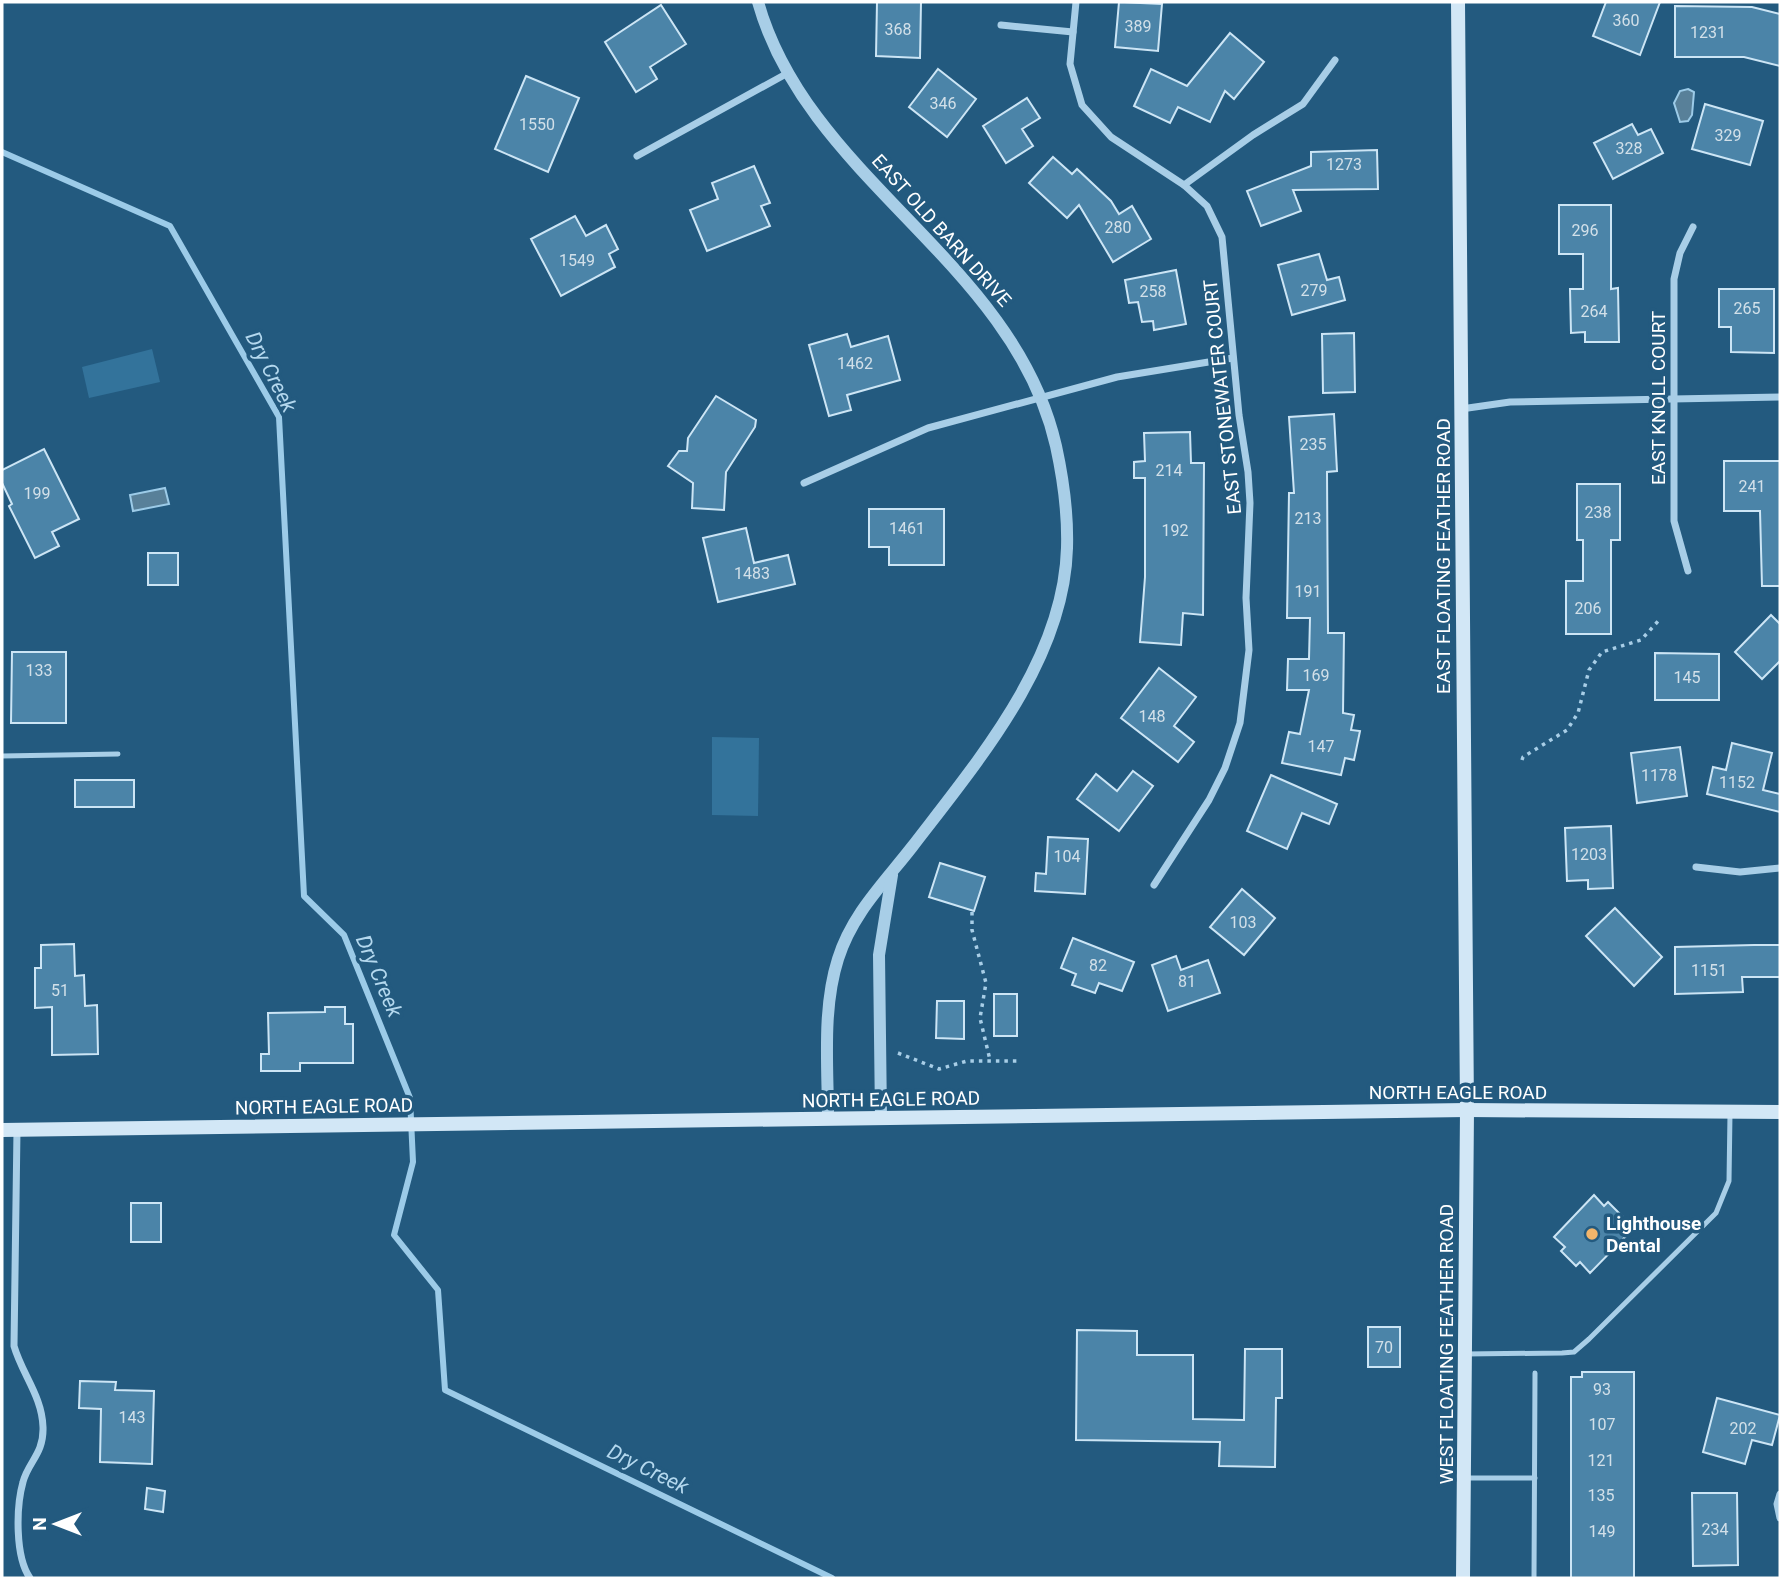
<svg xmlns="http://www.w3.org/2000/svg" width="1782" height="1580" font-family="Roboto,sans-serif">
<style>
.green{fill:#33739b}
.water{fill:#588099;stroke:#9ccbe8;stroke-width:2}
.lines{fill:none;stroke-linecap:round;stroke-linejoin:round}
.stream{stroke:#9ccbe8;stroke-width:6}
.building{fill:#4b84a8;stroke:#cce5f5;stroke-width:2}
.path{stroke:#a8cee7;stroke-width:3.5;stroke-dasharray:3.5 5;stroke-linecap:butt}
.service{stroke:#a8cee7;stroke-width:5}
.minor{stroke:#a8cee7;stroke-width:7}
.tertiary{stroke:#a8cee7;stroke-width:12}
.secondary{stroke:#d2e7f6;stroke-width:14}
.poi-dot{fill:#f2b56b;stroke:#235a7f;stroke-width:2.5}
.labels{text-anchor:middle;stroke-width:7;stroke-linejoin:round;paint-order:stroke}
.number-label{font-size:16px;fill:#d2e0e9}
.street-label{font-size:19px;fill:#fff;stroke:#235a7f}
.poi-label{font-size:19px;font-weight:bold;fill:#fff;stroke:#235a7f;text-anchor:start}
.water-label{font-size:21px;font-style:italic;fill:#b4d8ee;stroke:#235a7f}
</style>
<rect width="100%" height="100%" fill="#235a7f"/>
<g class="green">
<path d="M 152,349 L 160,382 L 89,398 L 82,367 Z"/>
<path d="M 712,737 L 759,738 L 758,816 L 712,815 Z"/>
</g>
<g class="water">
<path d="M 1688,89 L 1694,92 L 1692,115 L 1688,121 L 1680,122 L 1674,103 L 1680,91 Z"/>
<path d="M 165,488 L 169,504 L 133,511 L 130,495 Z"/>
</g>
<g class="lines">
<path class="stream" d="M 2,152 L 170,226 L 279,417 L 304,896 L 344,935 L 410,1098 L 413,1162 L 394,1235 L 438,1290 L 445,1390 L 832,1578"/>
</g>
<g class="building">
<path d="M 877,2 L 921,2 L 920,58 L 876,56 Z"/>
<path d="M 1119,2 L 1162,4 L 1158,51 L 1115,47 Z"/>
<path d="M 1606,2 L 1660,2 L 1640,55 L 1593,36 Z"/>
<path d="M 661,5 L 686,44 L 650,67 L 657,79 L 636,92 L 605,42 Z"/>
<path d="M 1675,6 L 1752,7 L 1780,14 L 1780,66 L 1744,57 L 1675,57 Z"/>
<path d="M 1230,33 L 1264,62 L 1234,99 L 1225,91 L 1210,122 L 1178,107 L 1170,123 L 1134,106 L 1151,69 L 1187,86 Z"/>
<path d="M 938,69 L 976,99 L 947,137 L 909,107 Z"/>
<path d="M 526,76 L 579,98 L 548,172 L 495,149 Z"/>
<path d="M 1027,98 L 1040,118 L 1022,129 L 1033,146 L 1006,163 L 983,126 Z"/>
<path d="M 1705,104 L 1763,121 L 1750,165 L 1692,149 Z"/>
<path d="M 1632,124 L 1638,135 L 1651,129 L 1663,153 L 1613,179 L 1594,143 Z"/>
<path d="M 1377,150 L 1378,189 L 1293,190 L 1301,211 L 1261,226 L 1247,191 L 1311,166 L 1311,152 Z"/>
<path d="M 1053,157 L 1072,174 L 1077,169 L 1111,201 L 1119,214 L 1132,206 L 1151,239 L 1113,262 L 1079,205 L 1067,218 L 1029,183 Z"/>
<path d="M 754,166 L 770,203 L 761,206 L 770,226 L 707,251 L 690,210 L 718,199 L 712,183 Z"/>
<path d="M 1559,205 L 1611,205 L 1611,289 L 1618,288 L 1619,342 L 1585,342 L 1585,332 L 1571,333 L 1570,289 L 1583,289 L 1583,254 L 1559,254 Z"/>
<path d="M 575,216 L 586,236 L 606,225 L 618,249 L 609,254 L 615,267 L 561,296 L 531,239 Z"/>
<path d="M 1319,254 L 1327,280 L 1339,277 L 1345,300 L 1292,315 L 1278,265 Z"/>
<path d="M 1176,270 L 1186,324 L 1154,330 L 1153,321 L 1142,322 L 1138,302 L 1129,303 L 1125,280 Z"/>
<path d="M 1719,289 L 1774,289 L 1774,353 L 1731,352 L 1731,327 L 1719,327 Z"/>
<path d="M 1354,333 L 1355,392 L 1323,393 L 1322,334 Z"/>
<path d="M 847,334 L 851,347 L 888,336 L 900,380 L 847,395 L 851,410 L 829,416 L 809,345 Z"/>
<path d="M 716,396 L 756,420 L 755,427 L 726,472 L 724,510 L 692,508 L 693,483 L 668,466 L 679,451 L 687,451 L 688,438 Z"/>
<path d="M 1334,414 L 1337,471 L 1327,472 L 1328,633 L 1344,633 L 1343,713 L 1354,715 L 1351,730 L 1360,731 L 1354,760 L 1345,758 L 1341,775 L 1282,763 L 1289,732 L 1300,734 L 1309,690 L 1287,690 L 1288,659 L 1309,659 L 1310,618 L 1287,618 L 1289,493 L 1294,493 L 1289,417 Z"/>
<path d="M 1190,432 L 1191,463 L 1204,463 L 1203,615 L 1183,613 L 1181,645 L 1140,642 L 1145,577 L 1145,478 L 1134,478 L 1134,462 L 1145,461 L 1144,433 Z"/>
<path d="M 44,449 L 79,519 L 52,532 L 59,546 L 35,558 L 9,506 L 12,504 L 2,483 L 2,470 Z"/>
<path d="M 1724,461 L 1780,461 L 1780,586 L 1762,586 L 1760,511 L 1724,511 Z"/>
<path d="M 1577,484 L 1620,484 L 1620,540 L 1611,540 L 1611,634 L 1566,634 L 1566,581 L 1583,581 L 1583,540 L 1577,540 Z"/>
<path d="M 869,509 L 944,509 L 944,565 L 889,565 L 889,547 L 869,547 Z"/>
<path d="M 746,528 L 754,563 L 788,555 L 795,584 L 718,602 L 703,538 Z"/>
<rect x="148" y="553" width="30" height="32"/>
<path d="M 1771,615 L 1780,624 L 1780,661 L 1762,679 L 1735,652 Z"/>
<path d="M 12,652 L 66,652 L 66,723 L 11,723 Z"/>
<path d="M 1655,653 L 1719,654 L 1719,700 L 1655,700 Z"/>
<path d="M 1159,668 L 1196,697 L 1174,726 L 1194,742 L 1178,762 L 1121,718 Z"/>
<path d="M 1732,743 L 1772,753 L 1763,790 L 1780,794 L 1780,812 L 1707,794 L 1713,767 L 1726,770 Z"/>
<path d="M 1680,747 L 1687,796 L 1637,803 L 1631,753 Z"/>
<path d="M 1133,771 L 1153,786 L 1119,831 L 1077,799 L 1096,774 L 1117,791 Z"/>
<path d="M 1271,775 L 1337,804 L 1329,824 L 1302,813 L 1287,849 L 1247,831 Z"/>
<rect x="75" y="780" width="59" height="27"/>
<path d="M 1611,826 L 1613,888 L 1588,889 L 1588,880 L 1567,881 L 1565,828 Z"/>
<path d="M 1048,837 L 1088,839 L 1085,894 L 1035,891 L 1036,873 L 1046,874 Z"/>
<path d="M 940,863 L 985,877 L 974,911 L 929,897 Z"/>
<path d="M 1242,889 L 1275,918 L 1244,955 L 1210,927 Z"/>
<path d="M 1615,908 L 1662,957 L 1634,986 L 1586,936 Z"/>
<path d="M 1073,938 L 1134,962 L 1122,991 L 1099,983 L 1095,993 L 1072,985 L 1076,974 L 1061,968 Z"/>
<path d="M 74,944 L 75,976 L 84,975 L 85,1006 L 97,1005 L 98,1054 L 52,1055 L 52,1007 L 35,1008 L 35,968 L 41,968 L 41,945 Z"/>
<path d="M 1754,945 L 1780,945 L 1780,977 L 1742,977 L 1743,992 L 1675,994 L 1675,947 Z"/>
<path d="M 1176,956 L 1181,970 L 1208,960 L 1220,993 L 1168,1011 L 1152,965 Z"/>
<rect x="994" y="994" width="23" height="42"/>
<path d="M 937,1001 L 964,1001 L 964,1039 L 936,1038 Z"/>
<path d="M 325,1007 L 345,1007 L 345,1024 L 353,1024 L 353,1063 L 300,1063 L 300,1071 L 261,1071 L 261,1054 L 269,1054 L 268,1013 L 325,1012 Z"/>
<path d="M 1594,1195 L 1604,1206 L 1608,1202 L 1622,1216 L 1619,1219 L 1631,1231 L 1590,1273 L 1580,1262 L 1576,1266 L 1561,1251 L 1565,1247 L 1554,1237 Z"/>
<rect x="131" y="1203" width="30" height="39"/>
<rect x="1368" y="1327" width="32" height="40"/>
<path d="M 1077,1330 L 1137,1331 L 1137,1355 L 1193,1355 L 1193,1419 L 1244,1420 L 1245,1349 L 1282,1349 L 1282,1398 L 1276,1398 L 1275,1467 L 1219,1466 L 1220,1442 L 1076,1440 Z"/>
<path d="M 1582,1372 L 1634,1372 L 1634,1578 L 1571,1578 L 1571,1377 L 1582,1377 Z"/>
<path d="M 80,1381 L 116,1382 L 115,1390 L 154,1391 L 152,1464 L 100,1462 L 101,1409 L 79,1408 Z"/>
<path d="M 1717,1398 L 1780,1415 L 1772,1445 L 1752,1440 L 1745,1464 L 1703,1452 Z"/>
<path d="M 147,1488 L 165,1491 L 163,1512 L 145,1509 Z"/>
<path d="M 1692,1493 L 1737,1493 L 1738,1565 L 1693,1566 Z"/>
</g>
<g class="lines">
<g class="path">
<path d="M 1522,760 L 1523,757 L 1567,730 L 1578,713 L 1589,670 L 1602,652 L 1641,640 L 1661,618"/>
<path d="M 972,912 L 972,930 L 986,983 L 980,1018 L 990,1060"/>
<path d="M 898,1053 L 939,1069 L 967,1061 L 1019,1061"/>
</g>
<g class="service">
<path d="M 2,756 L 118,754"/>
<path d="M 1465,1354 L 1562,1353 L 1574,1352 L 1589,1339 L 1716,1213 L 1729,1181 L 1730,1114"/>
<path d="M 1464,1478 L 1535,1478"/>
<path d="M 1534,1578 L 1535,1373"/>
</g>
<g class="minor">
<path d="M 1076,2 L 1070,64 L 1082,105 L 1111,137 L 1184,185 L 1207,206 L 1222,237 L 1239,415 L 1248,472 L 1250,503 L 1246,598 L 1249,650 L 1240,723 L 1225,768 L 1209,800 L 1154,885"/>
<path d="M 1001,25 L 1073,32"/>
<path d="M 637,156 L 786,74"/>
<path d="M 1184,185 L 1253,135 L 1303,104 L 1335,60"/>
<path d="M 1461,409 L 1510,402 L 1780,397"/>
<path d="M 804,483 L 928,428 L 1117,377 L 1233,358"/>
<path d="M 1688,571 L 1674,521 L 1674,279 L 1680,253 L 1693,227"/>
<path d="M 1696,867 L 1740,872 L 1780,868"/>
<path d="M 17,1130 L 14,1346 C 22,1374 42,1396 43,1427 C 44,1454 28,1462 23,1482 C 16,1507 15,1557 30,1578"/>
<path d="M 1780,1494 L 1777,1504 L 1780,1518"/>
</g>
<g class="tertiary">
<path d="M 758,2 C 808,180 1014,261 1056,446 C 1063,478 1068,515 1067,548 C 1064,661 977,762 912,847 C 884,883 852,914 838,959 C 822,1009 828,1067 828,1119"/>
<path d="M 881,1118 L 879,955 L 892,875"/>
</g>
<g class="secondary">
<path d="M 1458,2 L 1467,1110 L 1463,1578"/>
<path d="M 2,1130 L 1467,1110 L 1780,1112"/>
</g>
</g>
<circle class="poi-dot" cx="1592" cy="1234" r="7"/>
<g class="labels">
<g class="number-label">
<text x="1626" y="26">360</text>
<text x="1138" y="32">389</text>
<text x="898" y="35">368</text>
<text x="1708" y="38">1231</text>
<text x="943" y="109">346</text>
<text x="537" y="130">1550</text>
<text x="1728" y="141">329</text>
<text x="1629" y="154">328</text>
<text x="1344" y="170">1273</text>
<text x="1118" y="233">280</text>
<text x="1585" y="236">296</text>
<text x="577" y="266">1549</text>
<text x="1314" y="296">279</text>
<text x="1153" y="297">258</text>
<text x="1747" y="314">265</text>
<text x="1594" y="317">264</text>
<text x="855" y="369">1462</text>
<text x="1313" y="450">235</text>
<text x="1169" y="476">214</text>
<text x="1752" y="492">241</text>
<text x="37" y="499">199</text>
<text x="1598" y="518">238</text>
<text x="1308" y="524">213</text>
<text x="907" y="534">1461</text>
<text x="1175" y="536">192</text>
<text x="752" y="579">1483</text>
<text x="1308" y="597">191</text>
<text x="1588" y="614">206</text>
<text x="39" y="676">133</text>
<text x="1316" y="681">169</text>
<text x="1687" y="683">145</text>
<text x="1152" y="722">148</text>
<text x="1321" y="752">147</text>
<text x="1659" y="781">1178</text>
<text x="1737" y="788">1152</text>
<text x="1589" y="860">1203</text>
<text x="1067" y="862">104</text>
<text x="1243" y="928">103</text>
<text x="1098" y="971">82</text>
<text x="1709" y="976">1151</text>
<text x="1187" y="987">81</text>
<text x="60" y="996">51</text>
<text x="1384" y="1353">70</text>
<text x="1602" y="1395">93</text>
<text x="132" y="1423">143</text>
<text x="1602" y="1430">107</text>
<text x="1743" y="1434">202</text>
<text x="1601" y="1466">121</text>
<text x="1601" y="1501">135</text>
<text x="1715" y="1535">234</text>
<text x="1602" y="1537">149</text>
</g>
<g class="street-label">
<text transform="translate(942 230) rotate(48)" y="7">EAST OLD BARN DRIVE</text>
<text transform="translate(1222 397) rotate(-96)" y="7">EAST STONEWATER COURT</text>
<text transform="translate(1658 398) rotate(-90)" y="7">EAST KNOLL COURT</text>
<text transform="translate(1443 556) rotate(-90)" y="7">EAST FLOATING FEATHER ROAD</text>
<text x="1458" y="1099">NORTH EAGLE ROAD</text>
<text transform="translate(891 1099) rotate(-1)" y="7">NORTH EAGLE ROAD</text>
<text transform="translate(324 1106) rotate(-1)" y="7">NORTH EAGLE ROAD</text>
<text transform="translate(1446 1344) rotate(-90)" y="7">WEST FLOATING FEATHER ROAD</text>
</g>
<g class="poi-label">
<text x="1606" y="1230">Lighthouse<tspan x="1606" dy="22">Dental</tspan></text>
</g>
<g class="water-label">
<text transform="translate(271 372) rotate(63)" y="7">Dry Creek</text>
<text transform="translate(379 976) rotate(67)" y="7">Dry Creek</text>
<text transform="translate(648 1469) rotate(26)" y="7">Dry Creek</text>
</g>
</g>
<rect width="1782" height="1580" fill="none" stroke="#ffffff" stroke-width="7"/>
<g transform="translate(56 1524) rotate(270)" stroke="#235a7f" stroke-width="5" paint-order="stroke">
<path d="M0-5L12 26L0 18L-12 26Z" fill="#ffffff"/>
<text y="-10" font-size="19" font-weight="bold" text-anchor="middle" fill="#ffffff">N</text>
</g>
</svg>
